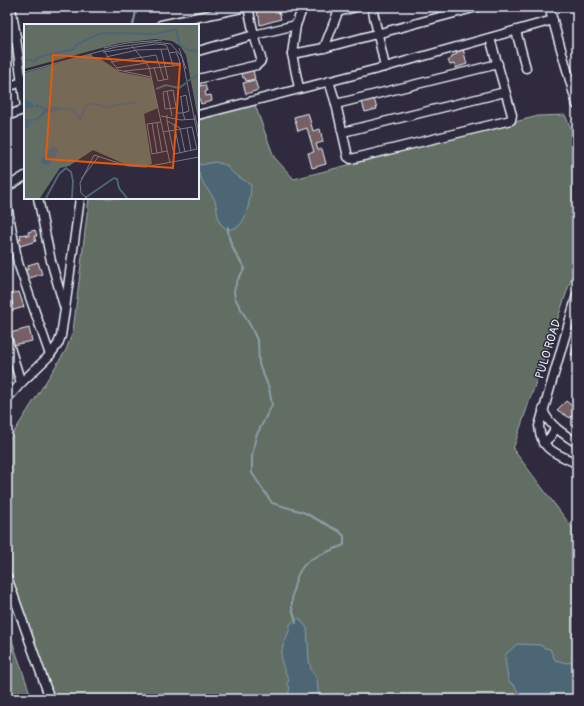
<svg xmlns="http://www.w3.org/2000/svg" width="584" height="706" font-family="Pangolin,sans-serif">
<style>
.green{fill:#626e63;stroke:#a5b0ae}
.water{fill:#4d6675;stroke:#8b9ea9}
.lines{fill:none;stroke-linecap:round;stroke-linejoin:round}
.stream{stroke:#8b9ea9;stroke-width:2}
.building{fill:#765e65;stroke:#e8f1f8}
.minor-casing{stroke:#e8f1f8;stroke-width:11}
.minor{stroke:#2f2a3d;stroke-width:8}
.labels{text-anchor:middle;stroke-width:3;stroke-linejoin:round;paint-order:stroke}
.street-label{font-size:12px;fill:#e8f1f8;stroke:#2f2a3d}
.inset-river{fill:none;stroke:#4d6675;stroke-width:2}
.inset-road{fill:none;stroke:#797a88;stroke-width:1}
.view{fill:#e8590c;fill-opacity:0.15;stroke:#e8590c;stroke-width:2}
.inset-edge{fill:none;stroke:#e8f1f8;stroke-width:2}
</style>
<rect width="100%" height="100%" fill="#2f2a3d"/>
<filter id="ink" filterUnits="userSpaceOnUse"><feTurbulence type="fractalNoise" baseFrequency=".025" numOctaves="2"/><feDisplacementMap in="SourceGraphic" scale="8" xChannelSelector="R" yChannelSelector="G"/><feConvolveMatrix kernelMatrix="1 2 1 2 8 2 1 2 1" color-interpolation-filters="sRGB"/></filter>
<g filter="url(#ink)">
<g class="green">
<path d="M 255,105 L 274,157 L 294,179 L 538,116 L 565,115 L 577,142 L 577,262 L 513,449 L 577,534 L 577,699 L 54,699 L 7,562 L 7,443 L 66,350 L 73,331 L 89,198 L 198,198 L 198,119 Z"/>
<path d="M 7,626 L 32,699 L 7,699 Z"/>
</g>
<g class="water">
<path d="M 198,162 L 200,165 L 215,162 L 226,165 L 233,173 L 251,185 C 251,196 247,218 240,225 C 237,228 231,229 227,230 L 219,222 L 215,200 L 203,183 L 198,171 Z"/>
<path d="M 299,618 L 307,628 L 309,660 L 311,669 L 317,679 L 319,699 L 291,699 L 288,695 L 290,687 L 287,685 L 289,679 C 280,664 279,654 286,639 C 288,633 290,630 290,624 Z"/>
<path d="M 517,644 L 540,645 L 545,648 L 550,649 L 555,660 L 567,663 L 577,661 L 577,699 L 529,699 L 519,694 L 514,685 L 510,683 L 508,679 L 505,658 L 506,654 Z"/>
</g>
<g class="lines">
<g class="stream">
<path d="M 133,25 L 137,7"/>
<path d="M 228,227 C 227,242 237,257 245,268 L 237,281 L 234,291 L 235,298 L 251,327 L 258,342 L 259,364 L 269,388 L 272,405 L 256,436 L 252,456 L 252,473 L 272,503 L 303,512 L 339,531 L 344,536 L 344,545 C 334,549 319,555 310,560 C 296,569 291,592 292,607 C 293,613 295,617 296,623"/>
</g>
</g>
<g class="building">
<path d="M 256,7 L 278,7 L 281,19 L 260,25 L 259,16 L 258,16 Z"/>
<path d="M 463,49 L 467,64 L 455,68 L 454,64 L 450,65 L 448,60 L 452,58 L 452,56 L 457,54 L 456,51 Z"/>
<path d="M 253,70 L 255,79 L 246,81 L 245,78 L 243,78 L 242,73 Z"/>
<path d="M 255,80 L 258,90 L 246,94 L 243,83 Z"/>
<path d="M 200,83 L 200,86 L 205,85 L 207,91 L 205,92 L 206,96 L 211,95 L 212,101 L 201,104 L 198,95 L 198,84 Z"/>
<path d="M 373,95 L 377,109 L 365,112 L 361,99 Z"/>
<path d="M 308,113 L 313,131 L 320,129 L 323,142 L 316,144 L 318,150 L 322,149 L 326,164 L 312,168 L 308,153 L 314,152 L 307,128 L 298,131 L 294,117 Z"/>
<path d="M 35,230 L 37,236 L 34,236 L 36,241 L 17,247 L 15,240 L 21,239 L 20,235 L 26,234 L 27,236 L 29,236 L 28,232 Z"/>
<path d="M 38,262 L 42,274 L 24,280 L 22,271 L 29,269 L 28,265 Z"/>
<path d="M 19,292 L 24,307 L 7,312 L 7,297 L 10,305 L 13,304 L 10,294 Z"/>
<path d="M 29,328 L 32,341 L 13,345 L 10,333 Z"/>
<path d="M 577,335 L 577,354 L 571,355 Z"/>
<path d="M 566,401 L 577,410 L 570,418 L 557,410 Z"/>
</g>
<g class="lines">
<defs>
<g id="minor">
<path d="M 11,7 L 16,37"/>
<path d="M 372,7 L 385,67"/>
<path d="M 549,7 L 577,105"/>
<path d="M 338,12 L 356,7"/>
<path d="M 161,25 L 246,7"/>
<path d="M 516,31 L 526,68"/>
<path d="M 7,40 L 16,37 L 25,108"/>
<path d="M 324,48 L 340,7"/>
<path d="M 198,51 L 254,35 L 296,25"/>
<path d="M 292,54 L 324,48 L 477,7"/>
<path d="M 198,79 L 257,65 L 261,61 L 261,58 L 254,35 L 248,7"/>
<path d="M 329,81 L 336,104 L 348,157 L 351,159 L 511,120 L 512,115 L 490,38"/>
<path d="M 7,87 L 25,81"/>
<path d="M 299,88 L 292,54 L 296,25 L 303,7"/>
<path d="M 336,104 L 498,64"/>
<path d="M 198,115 L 385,67 L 553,20"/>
<path d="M 7,116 L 25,109"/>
<path d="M 343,132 L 505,92"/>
<path d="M 7,187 L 25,176"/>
<path d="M 38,198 L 51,261 L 64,306"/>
<path d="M 7,205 L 18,263 L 50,355"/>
<path d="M 577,295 L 539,426 C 541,452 558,453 577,464"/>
<path d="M 7,338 L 21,383"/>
<path d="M 7,399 L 21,383 L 50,355 L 58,344 L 61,336 L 65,309 L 80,198"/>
<path d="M 543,410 C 549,426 564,434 577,443"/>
<path d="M 543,443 C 550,438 553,435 555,427"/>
<path d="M 7,577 L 50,699"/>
</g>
</defs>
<use href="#minor" class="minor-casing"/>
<use href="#minor" class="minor"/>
</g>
</g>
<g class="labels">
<g class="street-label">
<text transform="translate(548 349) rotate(-73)" y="4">PULO ROAD</text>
</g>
</g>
<g transform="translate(24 24)">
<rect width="175" height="175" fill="#2f2a3d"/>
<path d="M 0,1 L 175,1 L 175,100 L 162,31 L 156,22 L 148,17 L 131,15 L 96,19 L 0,45 ZM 67,30 L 70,34 L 75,34 L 96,48 L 127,54 L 134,84 L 120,90 L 128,140 L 122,142 L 103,141 L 69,126 L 45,142 L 36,144 L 16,174 L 0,174 L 0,49 Z" fill="#626e63"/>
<path d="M 0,76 L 8,78 L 10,83 L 13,80 L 20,84 L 35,82 L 41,85 L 22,89 L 13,97 L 8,96 L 4,104 L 0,104 L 0,95 L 12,95 L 20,87 L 15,83 L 0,85 ZM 28,122 L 34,124 L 33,130 L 26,140 L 19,141 L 17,136 Z" fill="#4d6675"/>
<path class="inset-river" d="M 0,35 L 11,37 L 13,34 L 22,31 L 50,25 L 52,21 L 74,10 L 83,9 L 130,10 L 150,6 L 152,6 L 156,21 L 164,26 L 175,27M 164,57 L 175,50M 132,65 L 142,61 L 155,64 L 162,59M 41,85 L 50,86 L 56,95 L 62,82 L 68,79 L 82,83 L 113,78M 22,174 L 35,150 L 42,144 L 47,148 L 49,157 L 48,174M 61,174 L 90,154 L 93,155 L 95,164 L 103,174"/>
<path class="inset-road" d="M 108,22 L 125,43 L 146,139M 80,24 L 103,19 L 138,16M 155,24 L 162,45M 79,26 L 94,46 L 127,53M 79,28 L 132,20 L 142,21 L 144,25M 145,29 L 152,28 L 155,35 L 156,41 L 149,42M 82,33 L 113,26 L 144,25 L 149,42 L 100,47M 87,38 L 132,31 L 140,56M 130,43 L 134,57 L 144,55 L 137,25M 92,44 L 134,37M 0,48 L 92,23 L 131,18 L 147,20 L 158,33 L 175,118M 143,67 L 148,92M 152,84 L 141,85 L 139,68 L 149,66 L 153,89 L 159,89 L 165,87 L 162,71 L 156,73 L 157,74 L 159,89 L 161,96M 171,91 L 175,109M 137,92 L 157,96 L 171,95M 143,97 L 156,104 L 161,128M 137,98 L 123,100 L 128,130 L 143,127M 128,99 L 133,129M 133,99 L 138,128M 150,100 L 156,129M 163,104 L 167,126M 139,108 L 151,106 L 168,103 L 173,125 L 150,130 L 145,107 L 143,97 L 143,91M 57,155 L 75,132M 63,174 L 57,169 L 56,159 L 70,131 L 104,142 L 121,143 L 175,133"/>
<path class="view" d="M 29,31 L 156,40 L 149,144 L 22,135 Z"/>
<rect width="175" height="175" class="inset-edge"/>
</g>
<rect width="584" height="706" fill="none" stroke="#2f2a3d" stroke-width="24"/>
<rect x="12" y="12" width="560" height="682" fill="none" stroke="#e8f1f8" stroke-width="1.5" filter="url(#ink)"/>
</svg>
